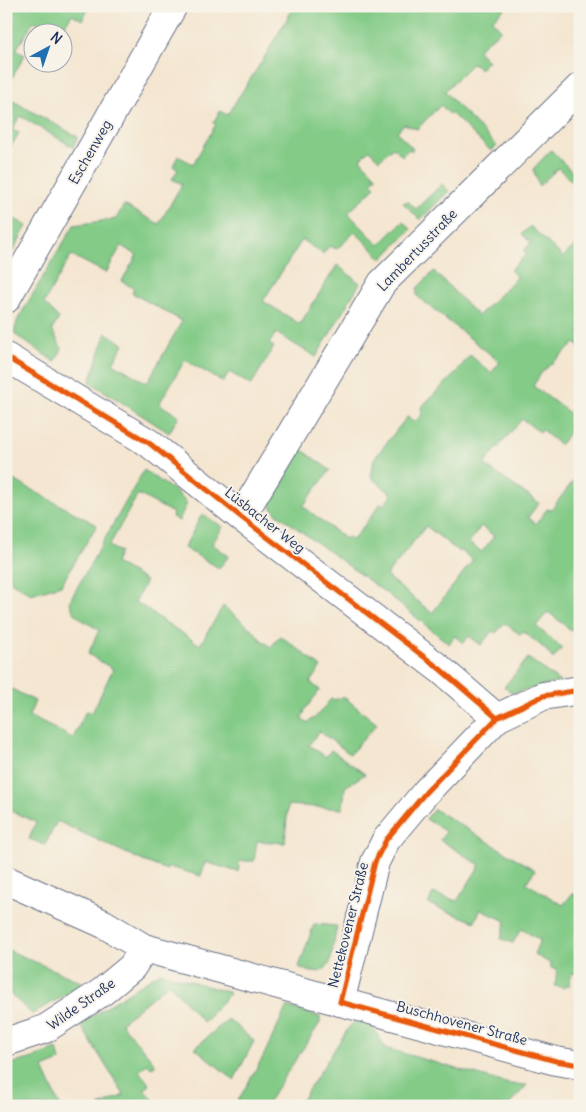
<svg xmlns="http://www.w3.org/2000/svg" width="586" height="1112" font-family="Delius,sans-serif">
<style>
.green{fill:#83cb87;stroke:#4f7d72;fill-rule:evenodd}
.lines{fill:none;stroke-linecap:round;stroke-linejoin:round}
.minor-casing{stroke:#676f86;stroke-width:30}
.minor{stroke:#fff;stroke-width:28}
.cycleway-casing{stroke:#f7f3e8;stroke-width:8}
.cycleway{stroke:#e8590c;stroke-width:5}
.labels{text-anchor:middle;stroke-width:4;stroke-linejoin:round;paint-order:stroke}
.street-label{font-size:14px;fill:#1b2f5e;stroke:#f7f3e8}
</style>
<rect width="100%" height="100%" fill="#f7f3e8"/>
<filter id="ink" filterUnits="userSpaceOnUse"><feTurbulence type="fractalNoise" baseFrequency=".02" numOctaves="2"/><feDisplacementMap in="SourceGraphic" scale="10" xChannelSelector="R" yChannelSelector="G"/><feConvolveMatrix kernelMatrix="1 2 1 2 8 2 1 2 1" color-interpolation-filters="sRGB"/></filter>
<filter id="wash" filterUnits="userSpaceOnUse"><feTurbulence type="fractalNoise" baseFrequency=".0096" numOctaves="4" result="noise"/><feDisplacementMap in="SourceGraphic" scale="20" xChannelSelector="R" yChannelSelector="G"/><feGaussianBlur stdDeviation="1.12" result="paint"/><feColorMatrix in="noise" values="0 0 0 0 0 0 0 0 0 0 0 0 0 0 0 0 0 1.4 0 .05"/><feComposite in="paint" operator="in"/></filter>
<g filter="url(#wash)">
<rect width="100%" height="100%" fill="#f4e6d0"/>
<g class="green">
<path d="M 6,6 L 90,6 L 82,20 L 72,14 L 61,32 L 54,32 L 34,21 L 16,50 L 25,55 L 6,88 Z"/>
<path d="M 286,6 L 507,6 L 492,20 L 501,30 L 477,50 L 488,61 L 480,69 L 473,63 L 445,91 L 455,103 L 497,146 L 491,151 L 451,113 L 449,114 L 441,105 L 417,129 L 404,124 L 397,132 L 413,149 L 411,151 L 409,149 L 402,156 L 393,147 L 379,160 L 369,150 L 360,159 L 377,177 L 371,182 L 375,187 L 348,213 L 379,245 L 403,221 L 411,229 L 382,259 L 355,232 L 337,249 L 329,246 L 323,254 L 302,240 L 263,301 L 300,324 L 337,265 L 360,283 L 316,357 L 276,333 L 269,344 L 274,347 L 251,385 L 229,372 L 223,382 L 185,360 L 159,404 L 179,416 L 169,433 L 90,382 L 106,333 L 124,344 L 113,363 L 147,383 L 182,321 L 132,293 L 134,289 L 122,281 L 137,255 L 121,246 L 106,273 L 71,255 L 44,303 L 59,318 L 52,330 L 62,349 L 55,362 L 17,336 L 14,332 L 18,319 L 74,225 L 116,219 L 124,205 L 159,224 L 182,184 L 172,179 L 178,170 L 173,166 L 178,156 L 193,164 L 216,124 L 213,123 L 220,111 L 227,115 L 264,58 L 292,10 Z"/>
<path d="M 6,97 L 78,137 L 73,147 L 20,116 L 12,130 L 19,133 L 6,155 Z"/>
<path d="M 551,150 L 578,178 L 580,177 L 580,190 L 558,168 L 539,186 L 533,169 Z"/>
<path d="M 442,184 L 449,191 L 420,220 L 403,203 L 408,201 L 416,209 Z"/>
<path d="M 6,214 L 27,226 L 6,263 Z"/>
<path d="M 530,226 L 563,257 L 580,240 L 580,347 L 575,343 L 542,372 L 533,386 L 579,420 L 560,445 L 542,430 L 540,432 L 522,419 L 485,463 L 487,467 L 539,503 L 528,517 L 536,524 L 547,509 L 551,510 L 580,472 L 580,510 L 576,516 L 580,519 L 580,621 L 572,631 L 548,612 L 536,626 L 562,648 L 553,659 L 545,649 L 524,632 L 521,635 L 504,623 L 496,633 L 492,631 L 481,645 L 469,636 L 464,643 L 454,636 L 449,644 L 386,593 L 276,513 L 272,508 L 271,501 L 301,449 L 330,470 L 303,506 L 345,539 L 347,537 L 353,540 L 381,503 L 384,505 L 392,494 L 373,479 L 371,476 L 374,459 L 407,417 L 415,422 L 422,414 L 421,407 L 455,374 L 470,355 L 491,373 L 500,362 L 417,296 L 417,288 L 434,271 L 478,316 L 517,277 L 510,270 L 527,254 L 523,251 L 531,243 L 522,234 ZM 426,526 L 459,552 L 460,550 L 473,560 L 432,613 L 386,576 ZM 481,526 L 494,536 L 482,552 L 469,543 Z"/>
<path d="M 144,470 L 176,492 L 187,503 L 179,521 L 172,517 L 173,513 L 138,494 L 109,546 L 120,552 L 115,563 L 146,581 L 135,602 L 150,611 L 150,612 L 200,645 L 223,606 L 254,631 L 260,639 L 271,647 L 280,636 L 289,642 L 321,667 L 310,682 L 320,690 L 304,711 L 305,713 L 301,718 L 308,723 L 312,718 L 314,719 L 331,699 L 333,700 L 344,697 L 377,724 L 350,754 L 319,731 L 309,745 L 326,757 L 331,750 L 365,774 L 345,787 L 343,809 L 288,805 L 285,843 L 257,841 L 254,861 L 240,861 L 238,872 L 205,862 L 201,876 L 169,867 L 167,870 L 143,861 L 57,821 L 45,845 L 29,839 L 36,822 L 6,809 L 6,686 L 35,701 L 29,716 L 73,738 L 86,711 L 92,713 L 113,669 L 88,654 L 99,630 C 87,622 71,617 70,600 Z"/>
<path d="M 6,476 L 97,525 L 61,585 L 31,594 L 6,578 Z"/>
<path d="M 202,514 L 223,527 L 212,544 L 229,556 L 219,568 L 184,548 Z"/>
<path d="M 528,658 L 560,682 L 512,693 L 504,687 Z"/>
<path d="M 434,809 L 535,870 L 526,883 L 563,905 L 573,893 L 580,899 L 580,975 L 571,973 L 569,986 L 565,985 L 564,988 L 555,986 L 557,970 L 551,968 L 551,964 L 534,954 L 540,940 L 521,929 L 513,943 L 501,939 L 506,921 L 480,910 L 475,922 L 428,904 L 433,893 L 457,901 L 480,865 L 440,840 L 446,832 L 426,819 Z"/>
<path d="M 314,924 L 337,926 L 330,963 C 322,975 311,974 299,967 Z"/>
<path d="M 6,949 L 81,982 L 78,988 L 32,1014 L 6,990 Z"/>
<path d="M 160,972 L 230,993 L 210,1015 L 210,1016 L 203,1022 L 169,983 L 121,1023 L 156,1065 L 151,1068 L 147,1064 L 139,1071 L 150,1085 L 144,1090 L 160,1106 L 99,1106 L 124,1095 L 80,1024 Z"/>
<path d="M 287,1006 L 320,1017 L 320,1023 L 265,1106 L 235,1106 L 263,1057 Z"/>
<path d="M 228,1019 L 254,1041 L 234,1080 L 195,1048 Z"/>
<path d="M 355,1021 L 363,1021 L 372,1025 L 385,1048 L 509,1084 L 527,1085 L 508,1106 L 298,1106 L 349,1027 Z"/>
<path d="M 57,1049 L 60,1061 L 43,1068 L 60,1106 L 6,1106 L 6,1065 L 30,1059 Z"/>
</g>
</g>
<g filter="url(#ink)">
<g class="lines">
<defs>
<g id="minor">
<path d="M 6,299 L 173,6"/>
<path d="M 6,357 L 149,443 L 241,517 L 440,669 L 497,718"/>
<path d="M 241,517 L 382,283 L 580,87"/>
<path d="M 6,880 L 104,924 L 144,948 L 556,1061 L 580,1065"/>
<path d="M 340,1002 L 375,862 L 386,840 L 426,792 L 497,718 L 543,696 L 580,690"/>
<path d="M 6,1042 L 45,1029 L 102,992 L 132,967 L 144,948"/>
</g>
</defs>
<use href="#minor" class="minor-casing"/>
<use href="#minor" class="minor"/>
<defs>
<g id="cycleway">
<path d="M 6,357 L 149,443 L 241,517 L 440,669 L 497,718"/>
<path d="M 580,690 L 543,696 L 497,718 L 426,792 L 386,840 L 375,862 L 340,1002 L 556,1061 L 580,1065"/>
</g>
</defs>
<use href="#cycleway" class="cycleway-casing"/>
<use href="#cycleway" class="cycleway"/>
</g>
</g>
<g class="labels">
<g class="street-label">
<text transform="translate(90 152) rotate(-60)" y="5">Eschenweg</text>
<text transform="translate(417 250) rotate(-46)" y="5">Lambertusstraße</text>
<text transform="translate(265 520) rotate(38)" y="5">Lüsbacher Weg</text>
<text transform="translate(348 925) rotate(-76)" y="5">Nettekovener Straße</text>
<text transform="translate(81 1004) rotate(-35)" y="5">Wilde Straße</text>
<text transform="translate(462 1023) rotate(15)" y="5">Buschhovener Straße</text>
</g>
</g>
<rect width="586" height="1112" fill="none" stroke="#f7f3e8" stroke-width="25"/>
<g transform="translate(48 48) rotate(40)"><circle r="24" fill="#f7f3e8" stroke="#9fa5b1"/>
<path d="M0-4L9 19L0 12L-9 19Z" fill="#1f6fb2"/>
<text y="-8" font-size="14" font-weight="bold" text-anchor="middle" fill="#1b2f5e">N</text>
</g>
</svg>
